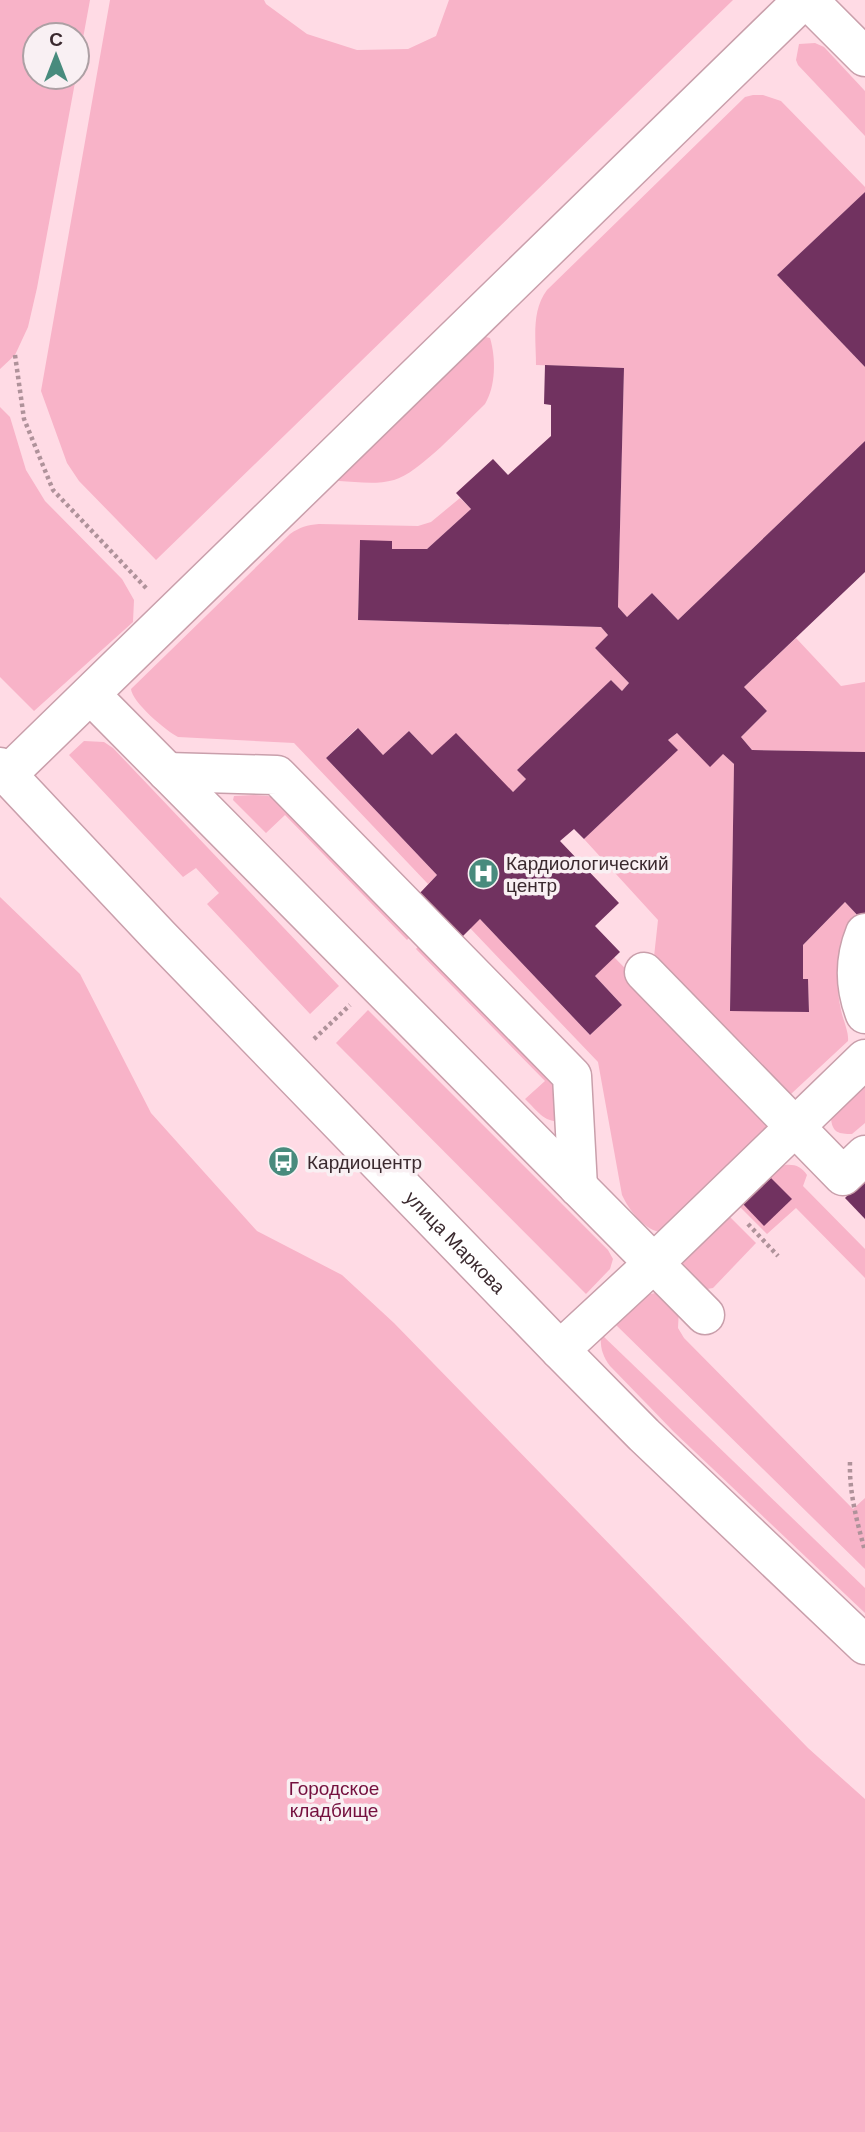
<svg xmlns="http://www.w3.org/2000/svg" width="865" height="2132" font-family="'DM Sans',sans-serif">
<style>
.green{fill:#f8b3c8}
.building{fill:#713260}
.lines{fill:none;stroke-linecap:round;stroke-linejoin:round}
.minor-casing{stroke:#c99fab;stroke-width:41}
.path{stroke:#af929a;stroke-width:4.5;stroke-dasharray:3.5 3.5;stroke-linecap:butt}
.minor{stroke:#fff;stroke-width:38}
.labels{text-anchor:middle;stroke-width:7;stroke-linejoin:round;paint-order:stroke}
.poi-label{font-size:19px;fill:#3a292e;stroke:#f9f0f3;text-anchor:start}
.street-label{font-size:19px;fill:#3a292e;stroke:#f9f0f3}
.park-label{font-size:19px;fill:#740f3e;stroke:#f9f0f3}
</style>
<rect width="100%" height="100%" fill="#ffdbe5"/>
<g class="green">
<path d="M 0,0 L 90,0 L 77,71 L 77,35 L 35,35 L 35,77 L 76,77 L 37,288 L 28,327 L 15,355 L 0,369 Z"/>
<path d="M 110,0 L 264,0 L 266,4 L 307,34 L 357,50 L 408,49 L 436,36 L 449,0 L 733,0 L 156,560 L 79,481 L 67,463 L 41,391 Z"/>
<path d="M 815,43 L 824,47 L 865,91 L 865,136 L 798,65 L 796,60 L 799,44 Z"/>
<path d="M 753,95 L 763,95 L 781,101 L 865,187 L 865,192 L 777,275 L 865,367 L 865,441 L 678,620 L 652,593 L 627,617 L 618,607 L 624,368 L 536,365 C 536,340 531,311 547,290 L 745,97 Z"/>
<path d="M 481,336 L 490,338 C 496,358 496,386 485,404 C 465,423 418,474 394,480 C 376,485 357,482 339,481 L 335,477 Z"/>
<path d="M 0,407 L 10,417 L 26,470 L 45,501 L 122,579 L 134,600 L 133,622 L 34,711 L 0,677 Z"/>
<path d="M 460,498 L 471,509 L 427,549 L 392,549 L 392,541 L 360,541 L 358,620 L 601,627 L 608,635 L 595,648 L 629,683 L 622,691 L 611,680 L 517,770 L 526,779 L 513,792 L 432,755 L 409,731 L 383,755 L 357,728 L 326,758 L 437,875 L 428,884 L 294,743 L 178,737 C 166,731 132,702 131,689 L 290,534 C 300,527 307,525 319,524 L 418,526 L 431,522 Z"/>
<path d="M 796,638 L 841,686 L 865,682 L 865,752 L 752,750 L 741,737 L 767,711 L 744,687 Z"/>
<path d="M 677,733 L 723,754 L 734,764 L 730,1010 L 809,1012 L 808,980 L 803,979 L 803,945 L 845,902 L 856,914 C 836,940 834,979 841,1010 C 843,1020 849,1032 848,1041 L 791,1094 L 780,1094 L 653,966 L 658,920 L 584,839 L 677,750 L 668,740 Z"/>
<path d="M 84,741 L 104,742 L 113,748 L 339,986 L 310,1014 L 207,904 L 219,893 L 196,868 L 183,877 L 69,755 Z"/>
<path d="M 254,795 L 268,796 L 282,801 L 415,932 L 407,940 L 285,815 L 266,833 L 233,800 L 234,796 Z"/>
<path d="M 0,897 L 80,974 L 151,1113 L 257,1231 L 342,1275 L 394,1323 L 808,1748 L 865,1799 L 865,2132 L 0,2132 Z"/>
<path d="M 480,919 L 590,1035 L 622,1005 L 595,976 L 614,957 L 770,1116 L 773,1124 L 659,1232 C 643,1228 629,1210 622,1195 L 598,1062 L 470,928 Z"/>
<path d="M 424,940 L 554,1073 L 559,1121 C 544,1123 535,1108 525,1099 L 545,1081 L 416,949 Z"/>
<path d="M 368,1010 L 608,1250 L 613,1259 L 610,1269 L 586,1294 L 336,1043 Z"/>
<path d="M 865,1082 L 865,1123 L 852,1134 C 839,1134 832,1133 831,1118 Z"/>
<path d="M 785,1165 C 795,1164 802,1167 807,1175 L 803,1186 L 865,1249 L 865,1278 L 796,1208 L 767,1234 L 740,1207 L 781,1167 Z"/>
<path d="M 730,1217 L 756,1243 L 713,1288 L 707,1289 L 695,1287 L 682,1268 L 683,1263 Z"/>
<path d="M 660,1292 L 679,1308 L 678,1328 L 684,1338 L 853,1509 L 865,1498 L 865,1569 L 614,1323 L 641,1296 Z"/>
<path d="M 601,1334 L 865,1588 L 865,1613 L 674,1432 L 610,1366 C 602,1355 600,1347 601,1334 Z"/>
</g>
<g class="building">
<path d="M 865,192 L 865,367 L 777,275 Z"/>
<path d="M 545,365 L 624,368 L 618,607 L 627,617 L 652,593 L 678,620 L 865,441 L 865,572 L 744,687 L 767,711 L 741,737 L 752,750 L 865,752 L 865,913 L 860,918 L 845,902 L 803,945 L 803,979 L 808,979 L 809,1012 L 730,1011 L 734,764 L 723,754 L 710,767 L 677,733 L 668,740 L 678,750 L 584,839 L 574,829 L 560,841 L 619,903 L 595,926 L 620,952 L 595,976 L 622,1005 L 590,1035 L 480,919 L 461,938 L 419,894 L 437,875 L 326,758 L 358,728 L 383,755 L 409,731 L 432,755 L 456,733 L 513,792 L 526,779 L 517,770 L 611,680 L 622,691 L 629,683 L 595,648 L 608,635 L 601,627 L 358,620 L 360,540 L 392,541 L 392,549 L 427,549 L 471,509 L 456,493 L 493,459 L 508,475 L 551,436 L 551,405 L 544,404 Z"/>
<path d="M 771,1178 L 792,1199 L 764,1226 L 743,1204 Z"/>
<path d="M 865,1178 L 865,1219 L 845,1198 Z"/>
</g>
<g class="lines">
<defs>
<g id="minor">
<path d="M 808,0 L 865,57"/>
<path d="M 91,695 L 705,1315"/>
<path id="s1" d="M 0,767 L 159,936 L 560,1350 L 644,1435 L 865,1645"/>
<path d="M 167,772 L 277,775 L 572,1076 L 578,1187"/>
<path d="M 7,775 L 803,0"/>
<path d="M 865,933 C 854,960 854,986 865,1014"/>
<path d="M 644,972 L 843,1176 L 865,1155"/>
<path d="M 560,1350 L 654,1263 L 865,1059"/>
</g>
</defs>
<use href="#minor" class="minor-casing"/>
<g class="path">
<path d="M 15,355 L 24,419 L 53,490 L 147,589"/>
<path d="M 314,1039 L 350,1005"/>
<path d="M 748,1224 L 778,1256"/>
<path d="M 850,1462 C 849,1492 857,1522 865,1551"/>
</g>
<use href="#minor" class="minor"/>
</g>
<defs>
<symbol id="hospital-disc" viewBox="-11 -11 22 22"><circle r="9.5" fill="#488b7d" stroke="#f9f0f3"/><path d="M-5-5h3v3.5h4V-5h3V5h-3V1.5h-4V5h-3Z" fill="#fff"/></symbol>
<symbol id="bus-disc" viewBox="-11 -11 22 22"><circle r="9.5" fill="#488b7d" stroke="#f9f0f3"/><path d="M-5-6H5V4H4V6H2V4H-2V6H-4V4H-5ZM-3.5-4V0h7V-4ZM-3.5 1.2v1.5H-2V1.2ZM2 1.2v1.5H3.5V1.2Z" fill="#fff"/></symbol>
</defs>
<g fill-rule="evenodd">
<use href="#hospital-disc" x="466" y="856" width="35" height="35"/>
<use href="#bus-disc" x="266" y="1144" width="35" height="35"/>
</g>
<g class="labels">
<g class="poi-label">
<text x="506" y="870">Кардиологический<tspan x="506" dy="22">центр</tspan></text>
<text x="307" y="1169">Кардиоцентр</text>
</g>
<g class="street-label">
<text dy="7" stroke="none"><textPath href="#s1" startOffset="658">улица Маркова</textPath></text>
</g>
<g class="park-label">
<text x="334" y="1795">Городское<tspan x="334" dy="22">кладбище</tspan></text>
</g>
</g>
<g transform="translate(56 56)"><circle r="33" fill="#f9f0f3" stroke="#ada0a4" stroke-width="2"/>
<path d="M0-5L12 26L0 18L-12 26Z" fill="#488b7d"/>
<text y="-10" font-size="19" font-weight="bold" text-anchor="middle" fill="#3a292e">С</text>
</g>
</svg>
